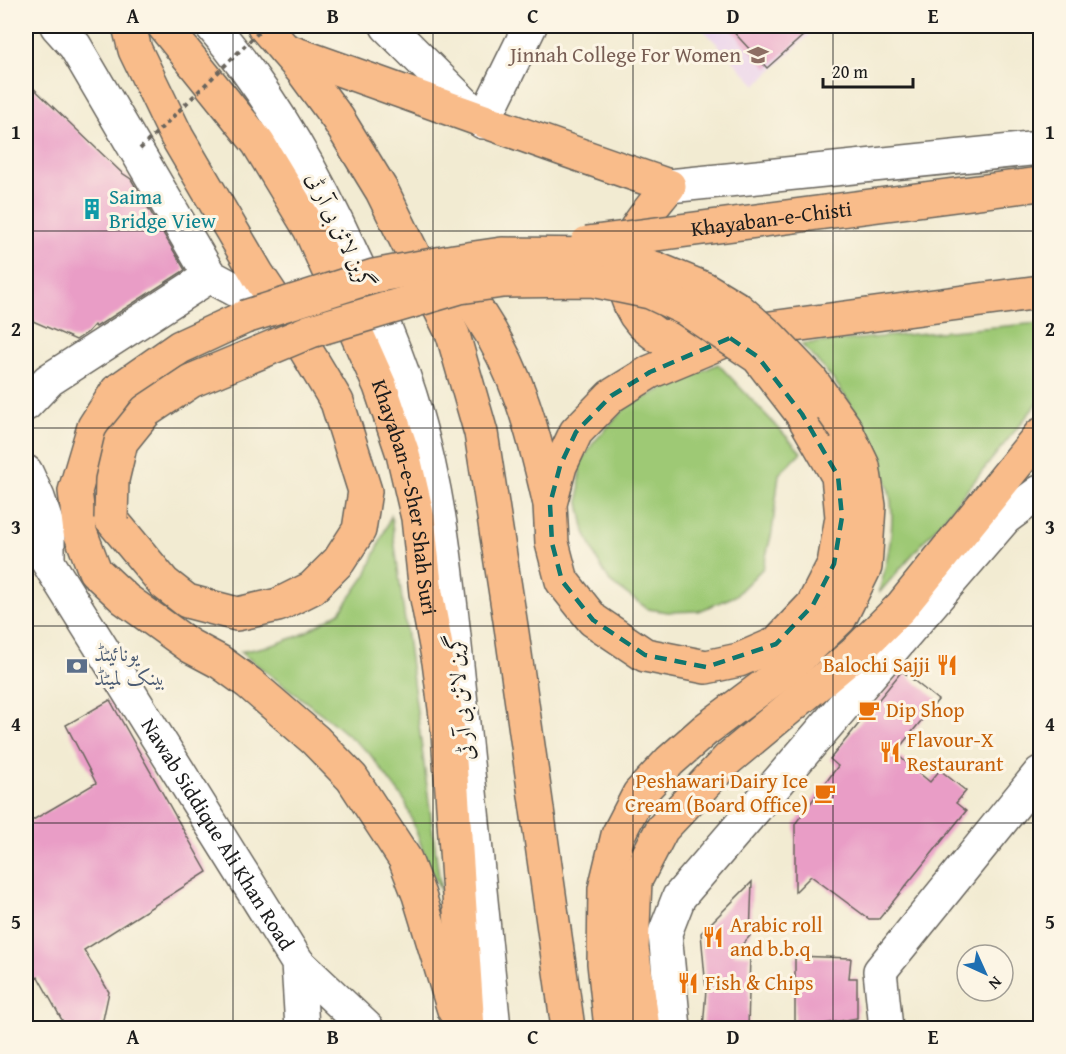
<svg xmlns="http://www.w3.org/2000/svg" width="1066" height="1054" font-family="'Gentium Book Plus',Amiri,serif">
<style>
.built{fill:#ead1ed}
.green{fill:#9ec975;stroke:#5d7248;stroke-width:1.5}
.building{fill:#e99dc6}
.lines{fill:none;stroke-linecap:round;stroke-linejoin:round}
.minor-casing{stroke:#67645c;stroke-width:36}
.major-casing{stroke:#67645c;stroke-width:36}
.minor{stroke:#fff;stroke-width:33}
.major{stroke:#f9bc8a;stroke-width:33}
.major-bridge-casing{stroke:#67645c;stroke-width:36;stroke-linecap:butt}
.path-bridge{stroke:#67645c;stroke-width:4;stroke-dasharray:4.5 4.5;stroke-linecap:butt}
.major-bridge{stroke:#f9bc8a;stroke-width:33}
.marked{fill:none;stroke:#0f766e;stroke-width:4.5;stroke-dasharray:12 8;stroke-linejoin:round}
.grid{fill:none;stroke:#1c1c1c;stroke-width:1.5;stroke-opacity:0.55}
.labels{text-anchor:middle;stroke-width:6;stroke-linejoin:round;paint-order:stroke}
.education-label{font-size:21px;fill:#785e54;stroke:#fcf5e5;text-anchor:end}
.culture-label{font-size:21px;fill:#0d838f;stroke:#fcf5e5;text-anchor:start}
.street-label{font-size:21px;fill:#1c1c1c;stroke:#fcf5e5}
.service-label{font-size:21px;fill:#4e5e75;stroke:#fcf5e5;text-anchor:start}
.food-label{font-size:21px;fill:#c56008;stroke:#fcf5e5;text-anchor:start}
.neatline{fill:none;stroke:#1c1c1c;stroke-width:2}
.grid-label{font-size:20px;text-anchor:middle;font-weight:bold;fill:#1c1c1c}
</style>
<rect width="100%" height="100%" fill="#fcf5e5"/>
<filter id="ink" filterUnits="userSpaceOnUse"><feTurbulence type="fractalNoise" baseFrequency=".0167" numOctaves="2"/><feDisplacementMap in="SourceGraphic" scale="12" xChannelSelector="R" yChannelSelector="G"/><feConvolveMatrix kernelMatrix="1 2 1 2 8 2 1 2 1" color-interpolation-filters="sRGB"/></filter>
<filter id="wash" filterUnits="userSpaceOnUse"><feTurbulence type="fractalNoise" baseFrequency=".008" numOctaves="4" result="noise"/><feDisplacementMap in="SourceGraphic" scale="24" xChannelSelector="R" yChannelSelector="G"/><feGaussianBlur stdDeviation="1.35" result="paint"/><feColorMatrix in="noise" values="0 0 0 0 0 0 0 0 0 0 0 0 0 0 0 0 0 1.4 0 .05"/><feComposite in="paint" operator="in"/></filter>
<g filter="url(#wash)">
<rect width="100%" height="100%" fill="#f2ebd2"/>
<path class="built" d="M 700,26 L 819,26 L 756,85 Z"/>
<g class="green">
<path d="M 1040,323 L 1040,400 L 946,516 L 879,593 C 886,564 895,532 891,502 C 890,490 885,477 881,466 C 863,417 838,381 801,344 Z"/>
<path d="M 718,364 L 801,452 L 779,474 L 772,532 L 763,568 L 735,596 L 699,611 L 668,612 L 648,609 L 610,582 L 597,560 L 585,532 L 579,503 L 580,463 L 594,442 L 628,405 Z"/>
<path d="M 391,516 L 441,892 L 428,864 L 405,801 L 369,753 L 327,718 L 240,652 L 273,645 L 301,635 L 340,612 L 366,575 Z"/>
</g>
<g id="blocks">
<g class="building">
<path d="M 728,26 L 814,26 L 767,68 Z"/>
<path d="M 26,81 L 122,173 L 131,179 L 185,270 L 96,327 L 94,325 L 88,332 L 76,340 L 26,318 Z"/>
<path d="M 902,671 L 938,700 L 895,753 L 930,782 L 940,770 L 966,791 L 956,803 L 966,811 L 879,919 L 869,919 L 811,876 L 795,892 L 795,824 L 838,766 L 830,759 Z"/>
<path d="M 110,700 L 207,872 L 84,950 L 109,992 L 101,1029 L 67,1029 L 38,977 L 26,985 L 26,824 L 96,783 L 66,725 Z"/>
<path d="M 752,882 L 750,936 L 733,954 L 750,955 L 748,1029 L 703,1029 L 706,989 L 701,933 Z"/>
<path d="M 795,956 L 851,958 L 849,978 L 857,978 L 857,1018 L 795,1029 Z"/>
</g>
</g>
</g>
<g filter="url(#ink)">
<use href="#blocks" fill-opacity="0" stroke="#67645c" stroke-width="1.5"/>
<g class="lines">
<defs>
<g id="minor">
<path d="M 212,26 C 270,93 314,171 351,252 C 376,305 400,359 416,415 C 443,506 450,601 460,694 C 471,806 483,917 494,1028"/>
<path d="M 387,26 L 483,122 L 530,26"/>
<path d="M 669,186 L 1040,148"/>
<path d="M 210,276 L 286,317"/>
<path d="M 26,404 L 49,380 L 210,276 L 75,46 L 57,26"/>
<path d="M 26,472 L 38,498 L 48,528 L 48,556"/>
<path id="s1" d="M 26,527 L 298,963 L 302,1028"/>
<path d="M 298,963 L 367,1028"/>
<path d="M 674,1028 L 665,933 L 679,897 L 1005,518 L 1040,492"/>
<path d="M 886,1028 L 880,971 L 1040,773"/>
</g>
<g id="major">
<path id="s2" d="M 164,26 L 258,143 L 310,229 L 380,386 L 403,454 L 418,518 L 426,593 L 439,662 L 448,732 L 468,1028"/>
<path d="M 264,26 L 302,70 L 338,119 L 382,191 L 453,335 L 481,433 L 512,633 L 568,1028"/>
<path d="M 285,50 C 413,95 540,142 669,186 C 655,204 635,225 627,247 C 619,271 624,303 641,322 C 646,328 653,332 659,337 L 748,331 L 1040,292"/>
<path d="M 445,268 C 460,281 468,296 478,312 C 518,372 533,430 549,500"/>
<path d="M 245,317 L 180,347 L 117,391 L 94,427 L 75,491 L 80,532 L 95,571 L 125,599 L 190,646 L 220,662 L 249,683 L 315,740 L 352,778 L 405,859 L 419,895 L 454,1010"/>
<path d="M 724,341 L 650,372 L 611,396 L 576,432 L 560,466 L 550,504 L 552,543 L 562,581 L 593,620 L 645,655 L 706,667 L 739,660 L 776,644 L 813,605 L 834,564 L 842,517 L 838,476 L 802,414"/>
<path d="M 111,519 L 164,583 L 187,601 L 237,614 L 278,605 L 312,588 L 339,561 L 359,530 L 365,491 L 337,402 L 286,317 L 258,275 L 177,137 L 135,50 L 129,26"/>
<path d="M 611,1028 L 604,963 L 605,889 L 618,835 L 639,794 L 670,761 L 705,730 L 788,668 L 840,618 L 865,567 L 869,506 L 863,466 L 845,428"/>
<path d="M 643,1028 L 632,948 L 635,881 L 662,829 L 728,759 L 854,654 L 901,607 L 1040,435"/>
</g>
</defs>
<use href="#minor" class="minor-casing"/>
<use href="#major" class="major-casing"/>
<use href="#minor" class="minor"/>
<use href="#major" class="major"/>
<defs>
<g id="major-bridge">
<path id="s3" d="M 587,243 L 1040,184"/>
<path d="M 245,317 L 374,276 L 454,261 L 502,254 L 610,255 L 654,268 L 705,289 L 738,309 L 769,336 L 811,380 L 845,428"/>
<path d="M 111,519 L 112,480 L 121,442 L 146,411 L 191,381 L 311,331 L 460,287 L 503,281 L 592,280 L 650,292 L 686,309 L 758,357 L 802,414"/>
</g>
</defs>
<use href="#major-bridge" class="major-bridge-casing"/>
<path class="path-bridge" d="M 140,149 L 265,26"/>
<use href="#major-bridge" class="major-bridge"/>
</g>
</g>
<path class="marked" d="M 730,338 L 758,357 L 802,414 L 838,476 L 842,517 L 834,564 L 813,605 L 776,644 L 706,667 L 645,655 L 593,620 L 562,581 L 552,543 L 550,504 L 560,466 L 576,432 L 611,396 L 650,372 Z"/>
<path class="grid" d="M 233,26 L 233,1028M 433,26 L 433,1028M 633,26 L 633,1028M 833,26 L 833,1028M 26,231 L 1040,231M 26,428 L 1040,428M 26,626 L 1040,626M 26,823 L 1040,823"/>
<defs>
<symbol id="university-bare" viewBox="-9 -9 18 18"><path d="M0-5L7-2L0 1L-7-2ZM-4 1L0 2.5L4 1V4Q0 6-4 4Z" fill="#8d6e63" stroke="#fcf5e5" stroke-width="2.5" paint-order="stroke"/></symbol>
<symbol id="building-bare" viewBox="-9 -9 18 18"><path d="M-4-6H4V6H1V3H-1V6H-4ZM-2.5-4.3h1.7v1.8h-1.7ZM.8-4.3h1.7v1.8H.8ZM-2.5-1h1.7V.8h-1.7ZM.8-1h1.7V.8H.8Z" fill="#0f9aa8" stroke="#fcf5e5" stroke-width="2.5" paint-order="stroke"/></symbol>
<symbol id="restaurant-bare" viewBox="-9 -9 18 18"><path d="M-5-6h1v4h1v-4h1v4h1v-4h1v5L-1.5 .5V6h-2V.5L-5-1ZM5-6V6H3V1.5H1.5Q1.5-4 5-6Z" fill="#e8710a" stroke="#fcf5e5" stroke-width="2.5" paint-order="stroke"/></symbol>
<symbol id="bank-bare" viewBox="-9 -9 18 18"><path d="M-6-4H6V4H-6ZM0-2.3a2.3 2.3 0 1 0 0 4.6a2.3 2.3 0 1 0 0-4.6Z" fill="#5c6f8a" stroke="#fcf5e5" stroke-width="2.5" paint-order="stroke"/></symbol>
<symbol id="cafe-bare" viewBox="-9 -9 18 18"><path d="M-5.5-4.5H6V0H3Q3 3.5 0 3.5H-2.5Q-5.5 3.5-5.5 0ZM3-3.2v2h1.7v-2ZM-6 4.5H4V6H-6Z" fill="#e8710a" stroke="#fcf5e5" stroke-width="2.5" paint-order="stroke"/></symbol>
</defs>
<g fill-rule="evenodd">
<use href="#university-bare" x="743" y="40" width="30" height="30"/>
<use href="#building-bare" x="77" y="194" width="30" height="30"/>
<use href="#restaurant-bare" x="932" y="650" width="30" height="30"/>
<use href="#bank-bare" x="62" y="651" width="30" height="30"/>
<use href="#cafe-bare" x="854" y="695" width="30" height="30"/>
<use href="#restaurant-bare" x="875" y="737" width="30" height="30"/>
<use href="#cafe-bare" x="810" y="778" width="30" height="30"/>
<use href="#restaurant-bare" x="698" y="922" width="30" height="30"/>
<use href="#restaurant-bare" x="673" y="968" width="30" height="30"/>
</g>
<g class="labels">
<g class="education-label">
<text x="741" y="62">Jinnah College For Women</text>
</g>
<g class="culture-label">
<text x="109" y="204">Saima<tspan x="109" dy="24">Bridge View</tspan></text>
</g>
<g class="street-label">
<text dy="7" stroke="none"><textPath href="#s3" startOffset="186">Khayaban-e-Chisti</textPath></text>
<text transform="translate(340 231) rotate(64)" y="7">گرین لائن بی آر ٹی</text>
<text dy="7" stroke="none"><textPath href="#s2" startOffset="537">Khayaban-e-Sher Shah Suri</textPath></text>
<text transform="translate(460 697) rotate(-96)" y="7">گرین لائن بی آر ٹی</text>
<text dy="7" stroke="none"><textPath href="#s1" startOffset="362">Nawab Siddique Ali Khan Road</textPath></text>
</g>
<g class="service-label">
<text x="94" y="661">یونائیٹڈ<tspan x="94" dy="24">بینک لمیٹڈ</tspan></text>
</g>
<g class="food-label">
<text x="930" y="672" text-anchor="end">Balochi Sajji</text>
<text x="886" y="717">Dip Shop</text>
<text x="907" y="747">Flavour-X<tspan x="907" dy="24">Restaurant</tspan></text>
<text x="808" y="788" text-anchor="end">Peshawari Dairy Ice<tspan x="808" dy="24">Cream (Board Office)</tspan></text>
<text x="730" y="932">Arabic roll<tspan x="730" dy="24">and b.b.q</tspan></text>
<text x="705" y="990">Fish &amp; Chips</text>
</g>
</g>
<rect width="1066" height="1054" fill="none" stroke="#fcf5e5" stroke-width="66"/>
<g transform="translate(985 973) rotate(135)"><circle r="28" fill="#fcf5e5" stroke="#a29e95" stroke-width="1.5"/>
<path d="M0-4.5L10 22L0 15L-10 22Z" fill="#1f6fb2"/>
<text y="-9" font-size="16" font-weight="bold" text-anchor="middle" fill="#1c1c1c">N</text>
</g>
<path d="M823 78v9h90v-9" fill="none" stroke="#1c1c1c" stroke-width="3"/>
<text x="832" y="78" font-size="18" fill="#1c1c1c" stroke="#fcf5e5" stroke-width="4.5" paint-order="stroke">20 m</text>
<rect x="33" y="33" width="1000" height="988" class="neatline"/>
<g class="grid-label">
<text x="133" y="23">A</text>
<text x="333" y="23">B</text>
<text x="533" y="23">C</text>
<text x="733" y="23">D</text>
<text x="933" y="23">E</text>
<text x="16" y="139">1</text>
<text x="1050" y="139">1</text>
<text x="16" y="336">2</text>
<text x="1050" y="336">2</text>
<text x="16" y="534">3</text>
<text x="1050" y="534">3</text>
<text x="16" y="731">4</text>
<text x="1050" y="731">4</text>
<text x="16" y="929">5</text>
<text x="1050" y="929">5</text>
<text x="133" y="1044">A</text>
<text x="333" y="1044">B</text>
<text x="533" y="1044">C</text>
<text x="733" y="1044">D</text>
<text x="933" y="1044">E</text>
</g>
</svg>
